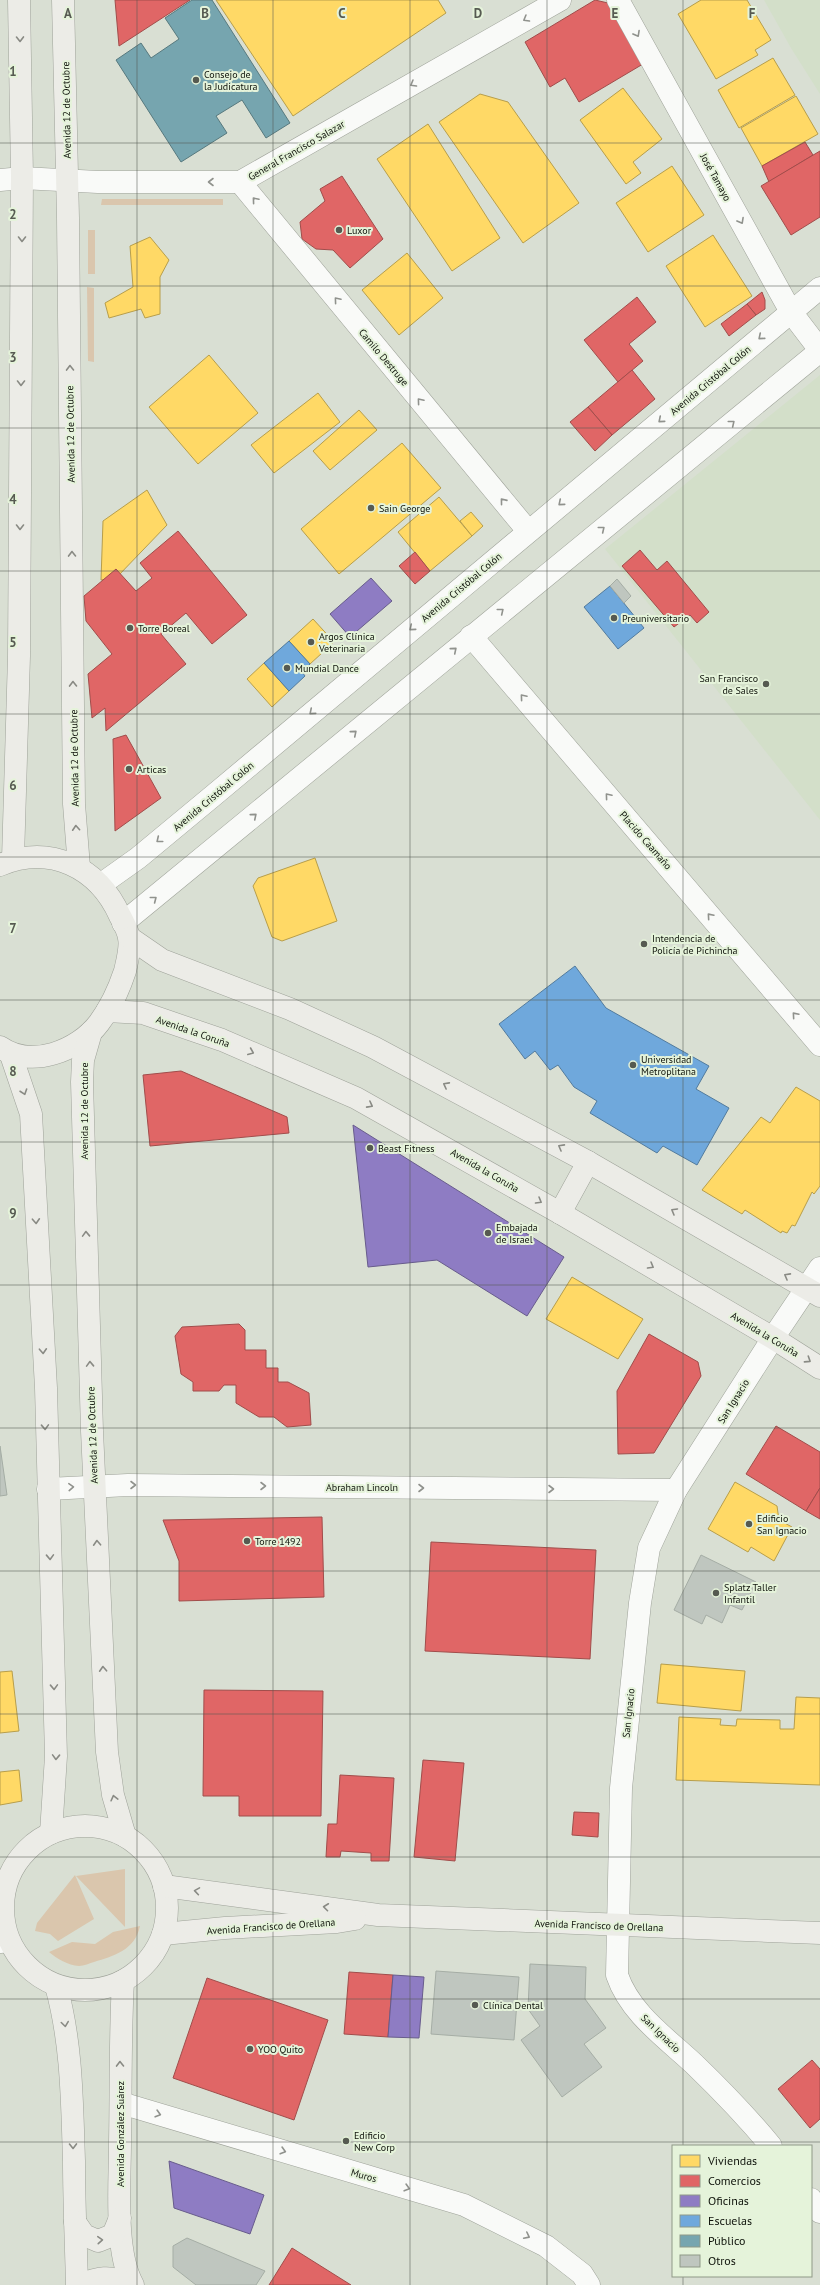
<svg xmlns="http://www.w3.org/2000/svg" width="820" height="2285" font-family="'PT Sans',sans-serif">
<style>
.built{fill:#d3dfc9}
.green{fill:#dac6ad}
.homes{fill:#ffd966;stroke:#b79e4b}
.shops{fill:#e06666;stroke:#a14d4b}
.offices{fill:#8e7cc3;stroke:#685c8c}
.schools{fill:#6fa8dc;stroke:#527b9d}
.public{fill:#76a5af;stroke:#57797e}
.building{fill:#bfc6bf;stroke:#a5ada5}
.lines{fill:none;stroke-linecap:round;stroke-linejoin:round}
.minor-casing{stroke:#9ea299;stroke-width:23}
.tertiary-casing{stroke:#9ea299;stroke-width:23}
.secondary-casing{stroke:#9ea299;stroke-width:23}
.minor{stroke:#f9faf8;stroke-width:22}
.tertiary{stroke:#f9faf8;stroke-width:22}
.secondary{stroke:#ecece7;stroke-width:22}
.oneway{stroke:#90928d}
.oneway2{stroke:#898a84}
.grid{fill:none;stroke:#565a51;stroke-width:1;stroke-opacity:0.55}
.poi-dot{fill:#565a51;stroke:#e5f3da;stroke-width:1.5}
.labels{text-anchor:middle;stroke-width:4;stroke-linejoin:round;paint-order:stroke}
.poi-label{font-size:10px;fill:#0f130b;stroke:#e5f3da;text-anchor:start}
.street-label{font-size:10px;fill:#0f130b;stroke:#e5f3da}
.grid-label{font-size:13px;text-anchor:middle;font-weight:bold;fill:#565a51;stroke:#e5f3da;stroke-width:4;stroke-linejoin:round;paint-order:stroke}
</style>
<rect width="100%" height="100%" fill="#d9dfd3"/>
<g class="built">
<path d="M 764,0 L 820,0 L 820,94 L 791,48 Z"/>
<path d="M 820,375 L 820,820 L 605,549 Z"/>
</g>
<g class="green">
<path d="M 102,199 L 223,199 L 223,205 L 101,205 Z"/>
<rect x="88" y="230" width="7" height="44"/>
<path d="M 87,287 L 94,288 L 94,362 L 88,361 Z"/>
<path d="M 125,1869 L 125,1927 L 76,1876 Z"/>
<path d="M 75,1875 L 94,1919 L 58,1941 L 50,1934 L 35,1931 L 37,1923 Z"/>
<path d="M 140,1926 C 135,1950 114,1956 94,1962 C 90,1963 84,1966 79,1966 C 68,1965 57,1959 49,1952 L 72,1942 L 95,1944 L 113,1932 Z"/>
</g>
<g class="homes">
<path d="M 216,0 L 438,0 L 446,13 L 293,116 Z"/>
<path d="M 701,0 L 747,0 L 771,40 L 755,50 L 758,55 L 716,79 L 678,14 Z"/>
<path d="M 773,58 L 795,95 L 739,128 L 718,90 Z"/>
<path d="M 623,88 L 662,139 L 633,162 L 641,173 L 626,184 L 580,120 Z"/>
<path d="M 480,94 L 508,102 L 579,203 L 523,243 L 439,122 Z"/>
<path d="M 796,96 L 818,134 L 762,166 L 741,128 Z"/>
<path d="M 428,124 L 500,238 L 452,271 L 377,159 Z"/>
<path d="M 672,166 L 704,215 L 648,252 L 616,203 Z"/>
<path d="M 713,235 L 752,296 L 705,327 L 666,266 Z"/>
<path d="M 150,237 L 169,260 L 160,277 L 160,314 L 145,318 L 141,309 L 109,318 L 105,303 L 133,287 L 130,246 Z"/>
<path d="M 407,253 L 443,298 L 399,335 L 362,290 Z"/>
<path d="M 209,355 L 258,413 L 198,464 L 149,407 Z"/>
<path d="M 318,393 L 340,422 L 274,473 L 251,445 Z"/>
<path d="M 359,410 L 377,430 L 330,470 L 313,451 Z"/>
<path d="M 402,443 L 441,488 L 339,574 L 301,529 Z"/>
<path d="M 147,490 L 167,525 L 117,577 L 101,580 L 103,521 Z"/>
<path d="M 439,497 L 472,536 L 430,571 L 398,532 Z"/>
<path d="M 471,512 L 483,526 L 472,536 L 460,521 Z"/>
<path d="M 313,619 L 334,642 L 310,664 L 289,641 Z"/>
<path d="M 264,663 L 289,691 L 272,707 L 247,679 Z"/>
<path d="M 315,858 L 337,921 L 282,941 L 272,937 L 253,886 L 258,878 Z"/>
<path d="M 796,1087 L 820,1101 L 820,1186 L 814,1194 L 812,1192 L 795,1226 L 792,1225 L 787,1233 L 782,1231 L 781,1233 L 745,1210 L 742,1214 L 702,1190 L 761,1117 L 770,1123 Z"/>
<path d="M 572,1277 L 643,1319 L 618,1359 L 546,1319 Z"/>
<path d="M 735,1482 L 777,1506 L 779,1520 L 792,1527 L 774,1561 L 751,1547 L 748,1552 L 708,1529 Z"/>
<path d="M 661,1664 L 745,1671 L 741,1711 L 657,1703 Z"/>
<path d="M 12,1671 L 19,1731 L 0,1733 L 0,1672 Z"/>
<path d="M 796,1697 L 820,1698 L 820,1785 L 676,1780 L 679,1717 L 721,1719 L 720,1725 L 736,1726 L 737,1719 L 780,1720 L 780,1729 L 794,1729 Z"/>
<path d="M 19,1770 L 22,1801 L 0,1805 L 0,1772 Z"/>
</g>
<g class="shops">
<path d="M 115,0 L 190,0 L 119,46 Z"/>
<path d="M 595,0 L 608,3 L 643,64 L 579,102 L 565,78 L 550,87 L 525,42 Z"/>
<path d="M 805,142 L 813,155 L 769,182 L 762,166 Z"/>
<path d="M 820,151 L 820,217 L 791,235 L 761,186 Z"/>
<path d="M 342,176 L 383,239 L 350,268 L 333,250 L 316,249 L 302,239 L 300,222 L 325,201 L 320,189 Z"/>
<path d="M 762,292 L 765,300 L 765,309 L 756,315 L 747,304 Z"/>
<path d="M 637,297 L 656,322 L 629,344 L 643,361 L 618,382 L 584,340 Z"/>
<path d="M 747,304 L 756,315 L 729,336 L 721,324 Z"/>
<path d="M 632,370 L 655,399 L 612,435 L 588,407 Z"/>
<path d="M 588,407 L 612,435 L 595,451 L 570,422 Z"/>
<path d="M 178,531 L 247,615 L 212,644 L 186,613 L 161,634 L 186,664 L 106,731 L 105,708 L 92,718 L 88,674 L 112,654 L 86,621 L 84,596 L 116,569 L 136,591 L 152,578 L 140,563 Z"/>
<path d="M 640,550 L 657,570 L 667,561 L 709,612 L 697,623 L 690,615 L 674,627 L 622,566 Z"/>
<path d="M 415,552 L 430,571 L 415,584 L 399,566 Z"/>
<path d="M 126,735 L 161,798 L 115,831 L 113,739 Z"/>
<path d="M 181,1071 L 287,1117 L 289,1133 L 150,1146 L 143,1075 Z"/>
<path d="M 239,1324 L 245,1330 L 245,1350 L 266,1350 L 266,1368 L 278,1368 L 278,1382 L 288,1382 L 309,1393 L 311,1425 L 287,1427 L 274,1417 L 259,1417 L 236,1403 L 236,1385 L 224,1385 L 219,1391 L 193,1391 L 193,1382 L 181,1374 L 175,1336 L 182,1327 Z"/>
<path d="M 649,1334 L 698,1362 L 701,1376 L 654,1453 L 618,1454 L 617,1391 Z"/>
<path d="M 776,1426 L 820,1452 L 820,1488 L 806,1511 L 746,1474 Z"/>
<path d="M 820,1488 L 820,1519 L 806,1511 Z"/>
<path d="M 322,1517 L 324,1597 L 179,1601 L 179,1561 L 163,1520 Z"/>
<path d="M 431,1542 L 596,1550 L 590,1659 L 425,1651 Z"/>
<path d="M 204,1690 L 323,1691 L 321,1816 L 239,1816 L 239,1796 L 203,1796 Z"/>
<path d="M 423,1760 L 464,1763 L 455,1861 L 414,1857 Z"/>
<path d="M 340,1775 L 394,1778 L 389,1861 L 371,1861 L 371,1853 L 341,1851 L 340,1857 L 326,1857 L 328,1824 L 337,1824 Z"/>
<path d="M 574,1812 L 599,1813 L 598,1837 L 572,1835 Z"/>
<path d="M 349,1972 L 393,1975 L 388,2037 L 344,2034 Z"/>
<path d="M 207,1978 L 328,2020 L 294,2120 L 173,2078 Z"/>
<path d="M 812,2060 L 820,2069 L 820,2119 L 810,2128 L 778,2089 Z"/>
<path d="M 292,2248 L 351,2285 L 269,2285 Z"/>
</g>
<g class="offices">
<path d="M 371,578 L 392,601 L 350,637 L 330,614 Z"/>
<path d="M 353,1125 L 564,1257 L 527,1316 L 437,1260 L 368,1267 Z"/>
<path d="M 393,1975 L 424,1977 L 419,2038 L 388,2037 Z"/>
<path d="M 169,2161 L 264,2195 L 250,2234 L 174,2208 Z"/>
</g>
<g class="schools">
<path d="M 610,586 L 644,628 L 618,649 L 584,607 Z"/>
<path d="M 289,641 L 310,664 L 302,672 L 305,676 L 289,691 L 264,663 Z"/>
<path d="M 575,966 L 606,1008 L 709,1066 L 696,1089 L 729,1108 L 697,1165 L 663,1146 L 657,1153 L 590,1113 L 597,1101 L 574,1087 L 558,1065 L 550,1070 L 535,1051 L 525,1059 L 499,1024 Z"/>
</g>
<path class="public" d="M 192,0 L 212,0 L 290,123 L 266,138 L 242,100 L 216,116 L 227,133 L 181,162 L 116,60 L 141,43 L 151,58 L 179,39 L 165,18 Z"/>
<g class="building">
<path d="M 617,579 L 631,596 L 624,603 L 610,586 Z"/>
<path d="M 0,1446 L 7,1495 L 0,1496 Z"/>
<path d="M 701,1555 L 756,1582 L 742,1610 L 730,1605 L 722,1623 L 706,1615 L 702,1624 L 674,1610 Z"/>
<path d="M 530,1964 L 586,1967 L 585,1999 L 606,2028 L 584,2044 L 602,2067 L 562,2097 L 521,2040 L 540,2026 L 528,2009 Z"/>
<path d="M 436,1971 L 519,1977 L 514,2040 L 431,2034 Z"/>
<path d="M 187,2238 L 265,2271 L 256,2285 L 196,2285 L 173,2267 L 173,2246 Z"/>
</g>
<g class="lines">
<defs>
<g id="minor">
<path d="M 618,0 L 791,312 L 820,350"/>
<path d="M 0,180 L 22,178 L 98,182 L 240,182 L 560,0"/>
<path d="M 240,182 L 528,531"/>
<path d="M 471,636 L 820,1045"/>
<path d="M 48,1489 L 128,1485 L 676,1490"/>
<path d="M 121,2103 L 464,2205 L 546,2246 L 582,2274 L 589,2285"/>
<path d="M 771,2146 C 747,2117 721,2090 694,2064 C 665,2037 630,2013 617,1975 L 621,1788 L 640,1603 L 649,1548 L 676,1490 L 773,1338 L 820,1268"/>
<path d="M 811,2199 L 820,2212"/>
</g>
<g id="tertiary">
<path d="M 100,885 L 138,858 L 214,795 L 820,288"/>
<path d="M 123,923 L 820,351"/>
<path d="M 0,1892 L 4,1892"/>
<path d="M 0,1942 L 9,1941"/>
</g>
<g id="secondary">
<path d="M 63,0 L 68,218 L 74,804 L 79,867"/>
<path d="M 13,859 L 19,656 L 22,176 L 19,0"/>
<path d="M 0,865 C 50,844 98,867 120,916 C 123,922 128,930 129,938 C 131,947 127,962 125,971 C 119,989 111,1007 99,1023 C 78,1051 31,1069 0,1047"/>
<path d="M 130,938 L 162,960 L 290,1009 L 373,1047 L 588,1162 L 820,1296"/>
<path d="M 107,1011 L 143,1013 L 222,1040 L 356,1098 L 560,1213 L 773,1338 L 820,1368"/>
<path d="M 91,1032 L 83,1060 L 82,1082 L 92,1431 L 107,1752 L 113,1795 L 125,1836"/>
<path d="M 11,1055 L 31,1114 L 46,1388 L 56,1756 L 51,1833"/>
<path d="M 560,1213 L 588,1162"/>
<circle cx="85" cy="1908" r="82"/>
<path d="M 164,1886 L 378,1915 L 820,1933"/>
<path d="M 163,1934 L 225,1928 L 337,1922 L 355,1919"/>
<path d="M 123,1981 C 120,2035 121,2089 120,2143 C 120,2182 114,2252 133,2285"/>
<path d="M 56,1986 C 72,2043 72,2102 74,2161 C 74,2202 76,2244 77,2285"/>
<path d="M 75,2222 L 84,2235 L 98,2241 L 113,2235 L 120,2218"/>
<path d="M 79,2285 C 97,2278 111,2274 128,2285"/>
</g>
</defs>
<use href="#minor" class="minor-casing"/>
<use href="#tertiary" class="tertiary-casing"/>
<use href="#secondary" class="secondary-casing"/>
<use href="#minor" class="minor"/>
<use href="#tertiary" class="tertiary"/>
<use href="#secondary" class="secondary"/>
</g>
<defs><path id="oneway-chevron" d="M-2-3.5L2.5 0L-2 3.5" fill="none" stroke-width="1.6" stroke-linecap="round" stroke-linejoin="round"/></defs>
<g class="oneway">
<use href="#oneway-chevron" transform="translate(526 19) rotate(150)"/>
<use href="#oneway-chevron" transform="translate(637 34) rotate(61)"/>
<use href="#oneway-chevron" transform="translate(413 84) rotate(150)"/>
<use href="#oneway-chevron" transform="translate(211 182) rotate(-180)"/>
<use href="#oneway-chevron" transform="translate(255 200) rotate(-130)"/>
<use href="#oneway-chevron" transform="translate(741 221) rotate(61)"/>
<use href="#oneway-chevron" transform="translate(337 300) rotate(-130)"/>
<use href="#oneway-chevron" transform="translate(761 337) rotate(140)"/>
<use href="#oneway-chevron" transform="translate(420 401) rotate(-130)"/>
<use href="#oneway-chevron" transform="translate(661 420) rotate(140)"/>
<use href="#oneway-chevron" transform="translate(732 423) rotate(-39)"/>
<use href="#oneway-chevron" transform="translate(503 501) rotate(-129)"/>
<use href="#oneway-chevron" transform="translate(561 503) rotate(140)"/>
<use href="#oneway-chevron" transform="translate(602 529) rotate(-39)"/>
<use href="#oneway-chevron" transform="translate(501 611) rotate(-39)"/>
<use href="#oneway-chevron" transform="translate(412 628) rotate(140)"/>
<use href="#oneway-chevron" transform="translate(454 650) rotate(-40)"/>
<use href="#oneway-chevron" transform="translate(523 697) rotate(-130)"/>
<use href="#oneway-chevron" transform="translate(312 712) rotate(140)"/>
<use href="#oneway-chevron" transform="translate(354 733) rotate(-40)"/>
<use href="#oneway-chevron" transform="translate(608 796) rotate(-130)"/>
<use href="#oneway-chevron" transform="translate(254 816) rotate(-40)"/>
<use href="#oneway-chevron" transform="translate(159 840) rotate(141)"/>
<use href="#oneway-chevron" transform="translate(154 899) rotate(-38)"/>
<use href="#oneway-chevron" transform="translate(710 916) rotate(-131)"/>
<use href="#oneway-chevron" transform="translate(795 1015) rotate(-131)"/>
<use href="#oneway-chevron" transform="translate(133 1485)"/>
<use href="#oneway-chevron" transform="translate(263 1486)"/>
<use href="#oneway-chevron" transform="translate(71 1487) rotate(-3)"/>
<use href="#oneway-chevron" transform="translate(421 1488)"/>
<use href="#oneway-chevron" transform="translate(551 1489)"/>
<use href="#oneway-chevron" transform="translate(158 2114) rotate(16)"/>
<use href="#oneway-chevron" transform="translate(283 2151) rotate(16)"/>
<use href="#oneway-chevron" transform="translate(407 2188) rotate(16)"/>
<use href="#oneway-chevron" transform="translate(527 2236) rotate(27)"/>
</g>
<g class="oneway2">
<use href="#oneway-chevron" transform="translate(20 39) rotate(89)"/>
<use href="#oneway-chevron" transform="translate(22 239) rotate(90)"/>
<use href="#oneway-chevron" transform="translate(70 368) rotate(-91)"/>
<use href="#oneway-chevron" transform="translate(21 383) rotate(90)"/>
<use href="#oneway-chevron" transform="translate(20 527) rotate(90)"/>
<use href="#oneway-chevron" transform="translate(72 554) rotate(-91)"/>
<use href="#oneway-chevron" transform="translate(73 684) rotate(-91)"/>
<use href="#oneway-chevron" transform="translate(76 828) rotate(-94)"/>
<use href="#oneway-chevron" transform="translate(251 1052) rotate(23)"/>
<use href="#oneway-chevron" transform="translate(446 1085) rotate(-152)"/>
<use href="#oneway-chevron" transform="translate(24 1092) rotate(71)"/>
<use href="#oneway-chevron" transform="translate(370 1105) rotate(28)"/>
<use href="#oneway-chevron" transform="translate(561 1147) rotate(-151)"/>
<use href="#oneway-chevron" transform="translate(539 1201) rotate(30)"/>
<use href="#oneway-chevron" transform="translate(674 1211) rotate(-150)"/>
<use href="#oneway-chevron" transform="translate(36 1221) rotate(87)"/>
<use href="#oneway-chevron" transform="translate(86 1234) rotate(-92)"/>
<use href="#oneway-chevron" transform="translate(651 1266) rotate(30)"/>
<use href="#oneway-chevron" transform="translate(787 1276) rotate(-151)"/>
<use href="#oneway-chevron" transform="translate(43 1351) rotate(87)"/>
<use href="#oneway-chevron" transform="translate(808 1360) rotate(33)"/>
<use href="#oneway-chevron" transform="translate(90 1364) rotate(-92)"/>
<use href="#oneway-chevron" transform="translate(45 1427) rotate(88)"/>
<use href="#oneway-chevron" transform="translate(97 1543) rotate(-93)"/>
<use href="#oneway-chevron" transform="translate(50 1557) rotate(88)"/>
<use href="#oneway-chevron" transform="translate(103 1669) rotate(-93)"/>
<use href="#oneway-chevron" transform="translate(54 1687) rotate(88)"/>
<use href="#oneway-chevron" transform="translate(56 1757) rotate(92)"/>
<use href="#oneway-chevron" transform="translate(114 1798) rotate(-104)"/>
<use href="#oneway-chevron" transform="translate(197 1891) rotate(-171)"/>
<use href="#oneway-chevron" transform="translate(326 1907) rotate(-173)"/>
<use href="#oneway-chevron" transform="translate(65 2024) rotate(82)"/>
<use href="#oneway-chevron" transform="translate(120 2064) rotate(-91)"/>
<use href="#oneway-chevron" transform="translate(73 2146) rotate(89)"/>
<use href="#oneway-chevron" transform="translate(100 2240) rotate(-4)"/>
</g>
<path class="grid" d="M 137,0 L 137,2285M 273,0 L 273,2285M 410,0 L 410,2285M 547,0 L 547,2285M 683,0 L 683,2146M 0,143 L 820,143M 0,286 L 820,286M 0,428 L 820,428M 0,571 L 820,571M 0,714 L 820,714M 0,857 L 820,857M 0,1000 L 820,1000M 0,1142 L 820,1142M 0,1285 L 820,1285M 0,1428 L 820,1428M 0,1571 L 820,1571M 0,1714 L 820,1714M 0,1857 L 820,1857M 0,1999 L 820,1999M 0,2142 L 820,2142M 683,2276 L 683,2285"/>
<g class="poi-dot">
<circle cx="196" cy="80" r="4"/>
<circle cx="339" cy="230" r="4"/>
<circle cx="371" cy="508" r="4"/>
<circle cx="614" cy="618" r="4"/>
<circle cx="130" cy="628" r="4"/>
<circle cx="311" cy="642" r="4"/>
<circle cx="287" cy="668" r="4"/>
<circle cx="766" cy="684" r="4"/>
<circle cx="129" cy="769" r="4"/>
<circle cx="644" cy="944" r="4"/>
<circle cx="633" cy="1065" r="4"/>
<circle cx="370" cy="1148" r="4"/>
<circle cx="488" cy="1233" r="4"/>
<circle cx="749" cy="1524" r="4"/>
<circle cx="247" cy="1541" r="4"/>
<circle cx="716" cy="1593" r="4"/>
<circle cx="475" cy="2005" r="4"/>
<circle cx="250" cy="2049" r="4"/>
<circle cx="346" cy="2141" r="4"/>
</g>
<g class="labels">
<g class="poi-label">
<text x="204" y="78">Consejo de<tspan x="204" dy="12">la Judicatura</tspan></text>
<text x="347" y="234">Luxor</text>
<text x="379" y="512">Sain George</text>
<text x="622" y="622">Preuniversitario</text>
<text x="138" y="632">Torre Boreal</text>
<text x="319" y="640">Argos Clínica<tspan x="319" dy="12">Veterinaria</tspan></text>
<text x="295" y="672">Mundial Dance</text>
<text x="758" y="682" text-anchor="end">San Francisco<tspan x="758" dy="12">de Sales</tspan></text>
<text x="137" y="773">Articas</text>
<text x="652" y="942">Intendencia de<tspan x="652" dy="12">Policía de Pichincha</tspan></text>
<text x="641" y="1063">Universidad<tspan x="641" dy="12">Metroplitana</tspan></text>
<text x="378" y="1152">Beast Fitness</text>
<text x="496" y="1231">Embajada<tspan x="496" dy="12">de Israel</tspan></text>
<text x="757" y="1522">Edificio<tspan x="757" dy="12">San Ignacio</tspan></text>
<text x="255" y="1545">Torre 1492</text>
<text x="724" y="1591">Splatz Taller<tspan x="724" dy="12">Infantil</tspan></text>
<text x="483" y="2009">Clínica Dental</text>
<text x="258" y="2053">YOO Quito</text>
<text x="354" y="2139">Edificio<tspan x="354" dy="12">New Corp</tspan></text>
</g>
<g class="street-label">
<text transform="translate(66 110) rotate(-91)" y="4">Avenida 12 de Octubre</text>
<text transform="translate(296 150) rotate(-30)" y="4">General Francisco Salazar</text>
<text transform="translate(716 177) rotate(61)" y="4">José Tamayo</text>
<text transform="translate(384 357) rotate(50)" y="4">Camilo Destruge</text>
<text transform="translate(710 380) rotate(-40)" y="4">Avenida Cristóbal Colón</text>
<text transform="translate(70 434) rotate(-91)" y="4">Avenida 12 de Octubre</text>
<text transform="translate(461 587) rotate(-40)" y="4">Avenida Cristóbal Colón</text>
<text transform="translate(74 758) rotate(-91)" y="4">Avenida 12 de Octubre</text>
<text transform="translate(213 796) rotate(-40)" y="4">Avenida Cristóbal Colón</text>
<text transform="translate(646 840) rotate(49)" y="4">Placido Caamaño</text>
<text transform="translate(193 1031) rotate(19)" y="4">Avenida la Coruña</text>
<text transform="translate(84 1111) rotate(-90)" y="4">Avenida 12 de Octubre</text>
<text transform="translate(485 1170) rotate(30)" y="4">Avenida la Coruña</text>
<text transform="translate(765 1334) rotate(31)" y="4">Avenida la Coruña</text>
<text transform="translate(733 1401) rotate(-58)" y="4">San Ignacio</text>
<text transform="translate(92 1435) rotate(-92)" y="4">Avenida 12 de Octubre</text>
<text x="362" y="1491">Abraham Lincoln</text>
<text transform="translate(628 1713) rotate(-84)" y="4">San Ignacio</text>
<text transform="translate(599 1925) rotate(2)" y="4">Avenida Francisco de Orellana</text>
<text transform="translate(271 1926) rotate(-4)" y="4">Avenida Francisco de Orellana</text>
<text transform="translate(661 2033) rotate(44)" y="4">San Ignacio</text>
<text transform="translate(120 2134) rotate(-90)" y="4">Avenida González Suárez</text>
<text transform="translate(364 2175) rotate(16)" y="4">Muros</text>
</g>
</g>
<g class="grid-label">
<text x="68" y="18">A</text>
<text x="205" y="18">B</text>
<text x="342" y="18">C</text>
<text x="478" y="18">D</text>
<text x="615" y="18">E</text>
<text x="752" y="18">F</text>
<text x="13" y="76">1</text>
<text x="13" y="219">2</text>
<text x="13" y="362">3</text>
<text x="13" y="504">4</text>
<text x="13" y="647">5</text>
<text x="13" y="790">6</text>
<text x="13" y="933">7</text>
<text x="13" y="1076">8</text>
<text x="13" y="1218">9</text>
</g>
<rect x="672" y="2145" width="140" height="132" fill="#e5f3da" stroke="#8f9987"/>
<rect x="680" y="2155" width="20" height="12" fill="#ffd966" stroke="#8f9987"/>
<text x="708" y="2165" font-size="12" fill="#0f130b">Viviendas</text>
<rect x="680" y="2175" width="20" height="12" fill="#e06666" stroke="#8f9987"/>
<text x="708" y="2185" font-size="12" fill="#0f130b">Comercios</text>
<rect x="680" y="2195" width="20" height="12" fill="#8e7cc3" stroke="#8f9987"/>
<text x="708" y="2205" font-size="12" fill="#0f130b">Oficinas</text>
<rect x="680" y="2215" width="20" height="12" fill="#6fa8dc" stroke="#8f9987"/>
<text x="708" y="2225" font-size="12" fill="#0f130b">Escuelas</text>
<rect x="680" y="2235" width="20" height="12" fill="#76a5af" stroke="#8f9987"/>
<text x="708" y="2245" font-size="12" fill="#0f130b">Público</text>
<rect x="680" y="2255" width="20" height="12" fill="#bfc6bf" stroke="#8f9987"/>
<text x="708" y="2265" font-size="12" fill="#0f130b">Otros</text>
</svg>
